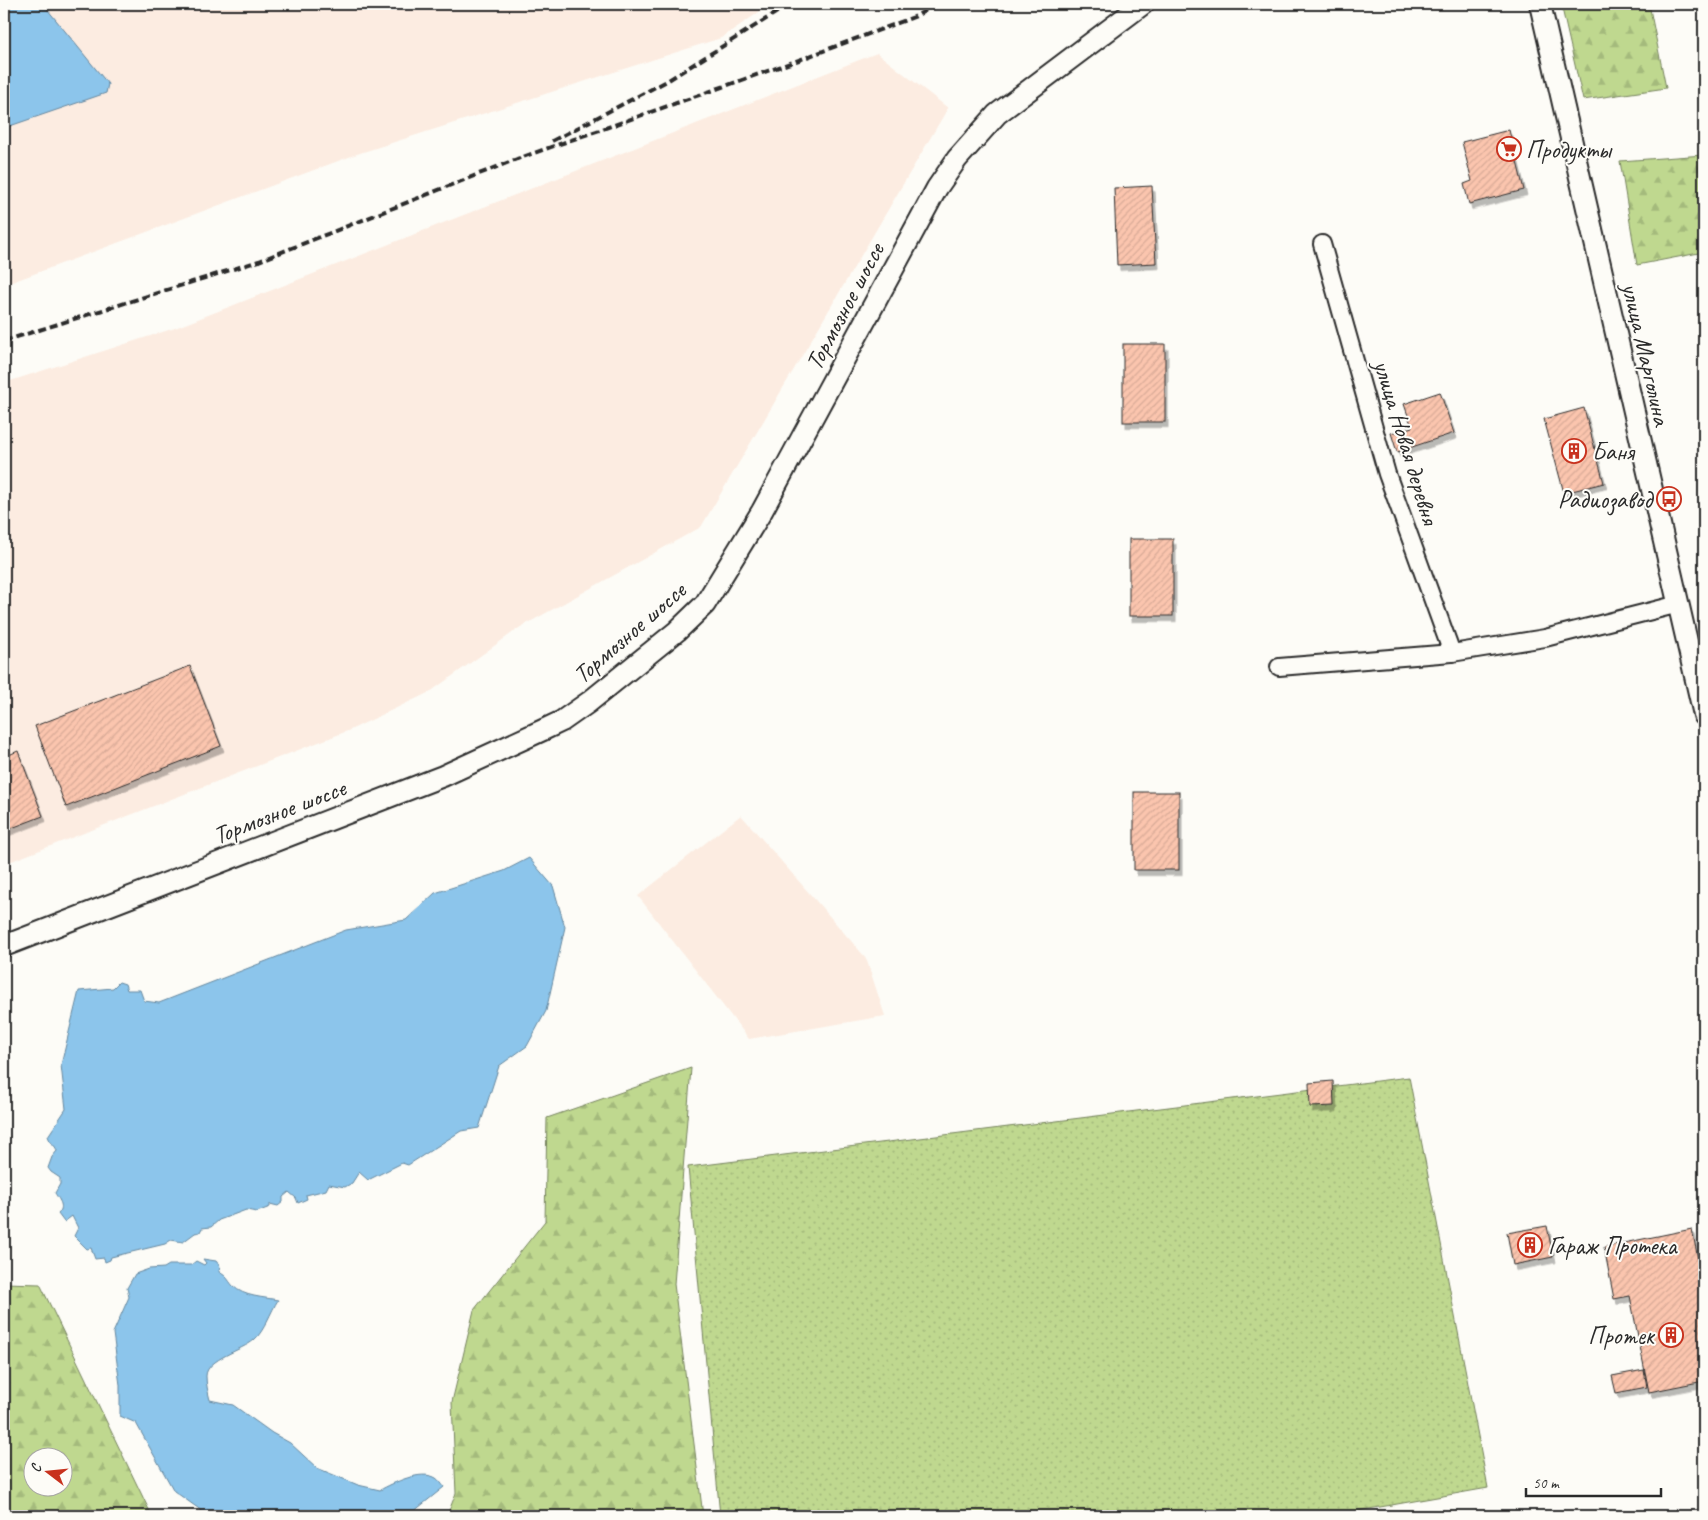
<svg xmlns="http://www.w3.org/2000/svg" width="1708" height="1520" font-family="Caveat,sans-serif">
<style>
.built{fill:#fcece1}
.grass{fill:url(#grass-dots);stroke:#75825d}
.forest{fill:url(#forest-firs);stroke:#75825d;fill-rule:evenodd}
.water{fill:#8cc5eb;stroke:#65879e}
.building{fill:url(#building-hatch);stroke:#2b2b2b;filter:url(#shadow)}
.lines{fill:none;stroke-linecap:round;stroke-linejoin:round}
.minor-casing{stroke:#2b2b2b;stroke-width:20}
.tertiary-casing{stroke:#2b2b2b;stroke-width:24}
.minor{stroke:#fdfcf7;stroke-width:16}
.tertiary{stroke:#fdfcf7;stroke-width:20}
.rail{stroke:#2b2b2b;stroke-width:4;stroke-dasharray:8 4;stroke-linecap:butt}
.labels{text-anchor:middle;stroke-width:4;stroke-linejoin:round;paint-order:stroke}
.poi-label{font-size:25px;fill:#2b2b2b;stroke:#fdfcf7;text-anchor:start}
.street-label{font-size:25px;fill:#2b2b2b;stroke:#fdfcf7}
</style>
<defs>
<pattern id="grass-dots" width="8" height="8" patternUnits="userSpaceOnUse" patternTransform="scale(1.25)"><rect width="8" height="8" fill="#bfd88f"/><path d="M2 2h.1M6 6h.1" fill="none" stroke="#a4ba7c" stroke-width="1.8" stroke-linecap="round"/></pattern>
<pattern id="forest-firs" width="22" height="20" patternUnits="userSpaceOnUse" patternTransform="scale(1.25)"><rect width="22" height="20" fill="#bfd88f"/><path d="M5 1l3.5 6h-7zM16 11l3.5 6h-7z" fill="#a4ba7c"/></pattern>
<pattern id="building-hatch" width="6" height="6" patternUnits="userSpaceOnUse" patternTransform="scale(1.25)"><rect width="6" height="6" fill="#fbc5ae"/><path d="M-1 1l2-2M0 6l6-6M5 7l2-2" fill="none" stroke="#d7a996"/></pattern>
<filter id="shadow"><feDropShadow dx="3" dy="5.5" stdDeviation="0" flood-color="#0004"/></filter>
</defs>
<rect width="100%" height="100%" fill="#fdfcf7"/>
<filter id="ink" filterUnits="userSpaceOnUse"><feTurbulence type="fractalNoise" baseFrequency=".02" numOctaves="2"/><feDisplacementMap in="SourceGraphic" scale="10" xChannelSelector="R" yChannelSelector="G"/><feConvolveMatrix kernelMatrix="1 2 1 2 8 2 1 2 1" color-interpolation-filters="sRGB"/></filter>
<g filter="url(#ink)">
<g class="built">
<path d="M 4,4 L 771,4 L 721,38 L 357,154 L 4,285 Z"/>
<path d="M 877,53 L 948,108 L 701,527 L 519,628 L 430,692 L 350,730 L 4,864 L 4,383 L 175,328 Z"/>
<path d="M 741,815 L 866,958 L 885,1016 L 749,1039 L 638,896 Z"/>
</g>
<path class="grass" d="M 1409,1077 L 1488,1488 L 1329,1516 L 720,1516 L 688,1167 Z"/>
<g class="forest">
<path d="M 1561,4 L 1649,4 L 1666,88 L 1583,100 Z"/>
<path d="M 1704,155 L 1704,252 L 1637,265 L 1620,161 Z"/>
<path d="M 691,1068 L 674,1284 L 703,1516 L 447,1516 L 456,1493 L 452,1402 L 474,1310 L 545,1221 L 547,1118 Z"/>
<path d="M 4,1283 L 40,1284 L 152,1516 L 4,1516 ZM 32,1458 L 62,1458 L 62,1488 L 32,1488 Z"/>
</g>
<g class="water">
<path d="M 4,4 L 43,4 L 108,84 L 106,93 L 4,128 Z"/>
<path d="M 529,858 L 553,886 L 565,927 L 546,1011 L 527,1046 L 499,1066 L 479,1128 L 461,1131 L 408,1165 L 402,1163 L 368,1180 L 359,1172 L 352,1183 L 345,1187 L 329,1184 L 326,1190 L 306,1195 L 307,1199 L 298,1203 L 296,1198 L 289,1192 L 283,1197 L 283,1202 L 278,1206 L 270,1204 L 270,1207 L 257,1212 L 246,1210 L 219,1220 L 211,1227 L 202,1228 L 200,1232 L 195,1233 L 183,1242 L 171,1240 L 165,1244 L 111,1257 L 110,1260 L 105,1262 L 104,1258 L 95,1259 L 91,1248 L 87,1249 L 74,1236 L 78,1228 L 72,1216 L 64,1222 L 58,1214 C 65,1207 60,1201 55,1193 L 60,1184 L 60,1178 L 51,1172 L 48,1168 L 52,1157 L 57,1151 C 55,1144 51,1145 48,1136 L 66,1109 L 61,1065 L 79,991 L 113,988 L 119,982 L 125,984 L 127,990 L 140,990 L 144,1001 L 159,1003 L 346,930 L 406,920 L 435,893 L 504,871 Z"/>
<path d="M 203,1259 L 216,1261 L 220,1266 L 219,1272 C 228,1277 227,1279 233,1286 C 244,1297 263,1297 278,1300 C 271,1311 264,1332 254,1340 C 243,1350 206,1359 206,1376 C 206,1384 208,1392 210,1400 L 233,1405 L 272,1433 L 290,1443 L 317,1468 L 358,1485 L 380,1490 C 393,1483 421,1469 436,1478 C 439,1480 442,1484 444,1487 L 408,1516 L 202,1516 L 202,1511 L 174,1491 L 136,1423 L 120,1416 L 120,1385 L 113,1333 L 129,1297 L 127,1288 L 135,1274 L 149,1269 L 164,1268 L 169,1265 L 191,1265 L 196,1261 L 204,1265 L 206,1263 Z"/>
</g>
<g class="building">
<path d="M 1509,130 L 1524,190 L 1469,204 L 1464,184 L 1472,181 L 1462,142 Z"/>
<path d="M 1152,186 L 1156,263 L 1117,265 L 1114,188 Z"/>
<rect x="1123" y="344" width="42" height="78"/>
<path d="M 1440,392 L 1454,433 L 1397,452 L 1391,433 L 1412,427 L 1404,404 Z"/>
<path d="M 1584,408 L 1604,483 L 1564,493 L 1544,419 Z"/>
<rect x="1129" y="539" width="44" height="77"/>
<path d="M 190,666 L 221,746 L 66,807 L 35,726 Z"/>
<path d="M 18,751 L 43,816 L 4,831 L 4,757 Z"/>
<rect x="1134" y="792" width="45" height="78"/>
<path d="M 1333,1081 L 1334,1106 L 1310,1107 L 1309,1083 Z"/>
<path d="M 1547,1226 L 1553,1257 L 1513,1265 L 1507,1233 Z"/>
<path d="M 1692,1229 L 1704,1289 L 1704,1381 L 1649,1392 L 1630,1296 L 1614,1299 L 1604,1247 Z"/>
<path d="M 1644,1370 L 1647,1387 L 1616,1393 L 1612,1376 Z"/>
</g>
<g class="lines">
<defs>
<g id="minor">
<path d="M 1322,244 L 1387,474 L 1452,653"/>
<path d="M 1279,667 L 1452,653 L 1545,638 L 1679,604"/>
</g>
<g id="tertiary">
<path d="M 1540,4 L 1704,715"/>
<path d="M 4,946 L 443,776 L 543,730 L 562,721 L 589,702 L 677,631 L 705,604 L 762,511 L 937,188 L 957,159 L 997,114 L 1143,4"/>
</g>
</defs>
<use href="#minor" class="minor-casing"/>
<use href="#tertiary" class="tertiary-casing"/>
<use href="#minor" class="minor"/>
<use href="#tertiary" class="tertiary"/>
<g class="rail">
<path d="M 552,141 L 667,81 L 790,4"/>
<path d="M 4,341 L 259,261 L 517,159 L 799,60 L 914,17 L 937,4"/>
</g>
</g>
</g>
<defs>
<symbol id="supermarket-ring" viewBox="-11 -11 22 22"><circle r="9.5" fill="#fdfcf7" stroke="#c8321e" stroke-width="1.5"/><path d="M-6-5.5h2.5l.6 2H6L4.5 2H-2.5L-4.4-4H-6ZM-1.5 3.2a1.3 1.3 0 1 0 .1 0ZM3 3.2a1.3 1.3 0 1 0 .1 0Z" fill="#c8321e"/></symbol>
<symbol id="building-ring" viewBox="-11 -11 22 22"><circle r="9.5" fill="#fdfcf7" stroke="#c8321e" stroke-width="1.5"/><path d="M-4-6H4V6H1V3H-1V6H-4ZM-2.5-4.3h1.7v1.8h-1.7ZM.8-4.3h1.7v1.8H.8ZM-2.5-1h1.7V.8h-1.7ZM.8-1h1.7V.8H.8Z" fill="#c8321e"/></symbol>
<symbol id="bus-ring" viewBox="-11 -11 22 22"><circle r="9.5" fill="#fdfcf7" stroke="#c8321e" stroke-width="1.5"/><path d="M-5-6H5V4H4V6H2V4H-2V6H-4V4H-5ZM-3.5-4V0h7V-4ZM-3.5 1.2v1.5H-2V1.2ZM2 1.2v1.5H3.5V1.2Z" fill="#c8321e"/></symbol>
</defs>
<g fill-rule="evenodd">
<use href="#supermarket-ring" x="1495" y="135" width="28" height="28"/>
<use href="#building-ring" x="1560" y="437" width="28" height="28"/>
<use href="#bus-ring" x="1655" y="485" width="28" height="28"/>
<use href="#building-ring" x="1516" y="1231" width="28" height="28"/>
<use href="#building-ring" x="1657" y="1321" width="28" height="28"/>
</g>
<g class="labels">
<g class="poi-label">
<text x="1526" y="158">Продукты</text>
<text x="1592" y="460">Баня</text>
<text x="1652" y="508" text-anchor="end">Радиозавод</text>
<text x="1548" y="1254">Гараж Протека</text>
<text x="1654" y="1344" text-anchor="end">Протек</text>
</g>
<g class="street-label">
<text transform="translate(844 306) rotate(-62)" y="9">Тормозное шоссе</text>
<text transform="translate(1647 354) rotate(77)" y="9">улица Марголина</text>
<text transform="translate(1407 442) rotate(73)" y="9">улица Новая деревня</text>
<text transform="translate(629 632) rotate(-41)" y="9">Тормозное шоссе</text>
<text transform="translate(279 811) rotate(-21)" y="9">Тормозное шоссе</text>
</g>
</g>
<rect width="1708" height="1520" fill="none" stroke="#fdfcf7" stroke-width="20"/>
<rect x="10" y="10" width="1688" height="1500" fill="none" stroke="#2b2b2b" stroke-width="2" filter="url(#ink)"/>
<g transform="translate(48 1472) rotate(286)"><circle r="24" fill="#fdfcf7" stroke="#a9a8a5"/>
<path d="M0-4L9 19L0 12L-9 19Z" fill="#c8321e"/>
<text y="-8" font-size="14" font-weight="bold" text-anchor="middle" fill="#2b2b2b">С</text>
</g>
<path d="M1526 1488v8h135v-8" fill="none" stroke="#2b2b2b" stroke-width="2.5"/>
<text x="1533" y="1488" font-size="15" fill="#2b2b2b" stroke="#fdfcf7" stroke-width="4" paint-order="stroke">50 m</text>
</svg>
